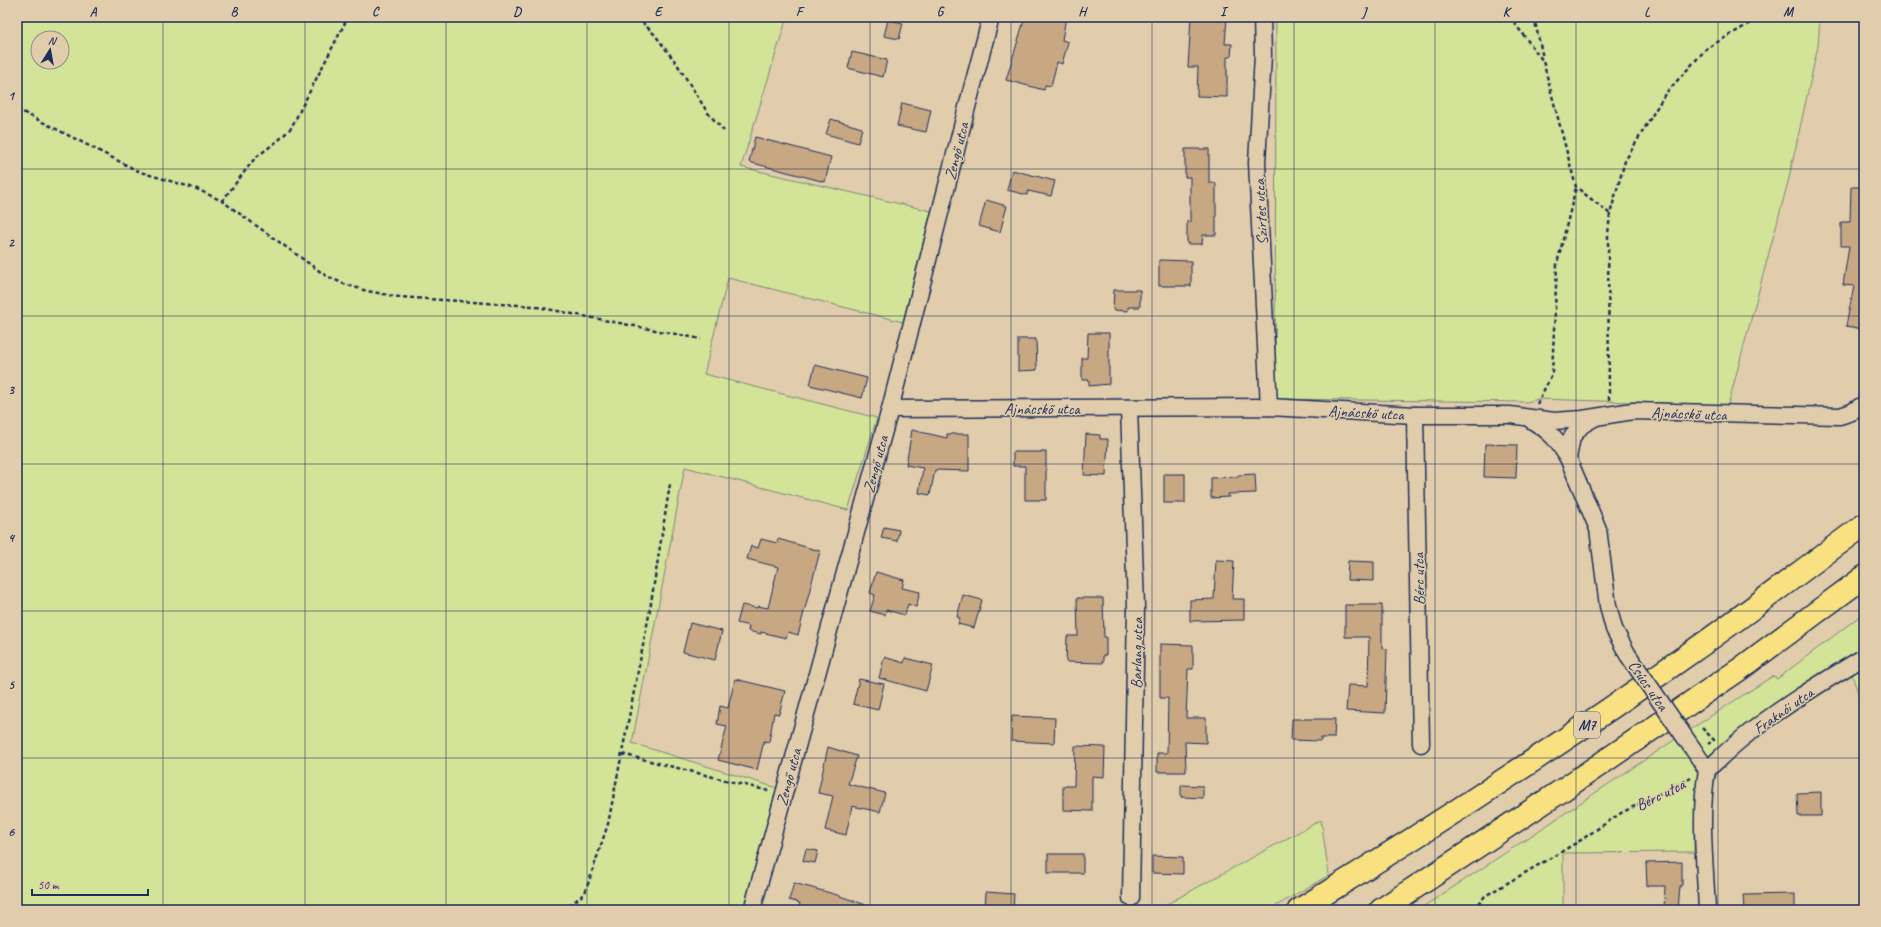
<svg xmlns="http://www.w3.org/2000/svg" width="1881" height="927" font-family="Caveat,sans-serif">
<style>
.green{fill:#d3e397;stroke:#77897a;fill-rule:evenodd}
.building{fill:#c8a783;stroke:#1b2f5e}
.lines{fill:none;stroke-linecap:round;stroke-linejoin:round}
.minor-casing{stroke:#1b2f5e;stroke-width:19}
.motorway-casing{stroke:#1b2f5e;stroke-width:25}
.path{stroke:#1b2f5e;stroke-width:2.5;stroke-dasharray:4 3;stroke-linecap:butt}
.minor{stroke:#e1cdab;stroke-width:16}
.motorway{stroke:#f9e181;stroke-width:22}
.minor-bridge-casing{stroke:#1b2f5e;stroke-width:19;stroke-linecap:butt}
.minor-bridge{stroke:#e1cdab;stroke-width:16}
.grid{fill:none;stroke:#1b2f5e;stroke-width:1;stroke-opacity:0.55}
.labels{text-anchor:middle;stroke-width:3;stroke-linejoin:round;paint-order:stroke}
.shield{fill:#e1cdab;stroke:#565e75;stroke-width:1}
.shield-label{font-size:15px;font-weight:bold;fill:#1b2f5e}
.street-label{font-size:16px;fill:#1b2f5e;stroke:#e1cdab}
.neatline{fill:none;stroke:#1b2f5e;stroke-width:1.5}
.grid-label{font-size:13px;text-anchor:middle;font-weight:bold;fill:#1b2f5e}
</style>
<rect width="100%" height="100%" fill="#e1cdab"/>
<filter id="ink" filterUnits="userSpaceOnUse"><feTurbulence type="fractalNoise" baseFrequency=".025" numOctaves="2"/><feDisplacementMap in="SourceGraphic" scale="8" xChannelSelector="R" yChannelSelector="G"/><feConvolveMatrix kernelMatrix="1 2 1 2 8 2 1 2 1" color-interpolation-filters="sRGB"/></filter>
<g filter="url(#ink)">
<g class="green">
<path d="M 17,17 L 787,17 L 741,167 L 931,211 L 903,322 L 728,278 L 704,374 L 877,418 L 848,510 L 685,467 L 632,743 L 777,788 L 743,910 L 17,910 ZM 38,38 L 62,38 L 62,62 L 38,62 Z"/>
<path d="M 1276,17 L 1820,17 L 1818,46 L 1788,182 L 1728,405 L 1538,399 L 1527,402 L 1275,399 Z"/>
<path d="M 1864,613 L 1864,711 L 1850,669 L 1807,703 L 1741,748 L 1718,771 L 1694,837 L 1694,852 L 1563,853 L 1563,910 L 1418,910 C 1537,834 1653,752 1773,676 L 1777,679 Z"/>
<path d="M 1321,820 L 1329,875 L 1269,910 L 1156,910 Z"/>
</g>
<g class="building">
<path d="M 1025,17 L 1066,17 L 1062,40 L 1068,42 L 1062,64 L 1057,62 L 1051,86 L 1045,85 L 1044,90 L 1006,80 Z"/>
<path d="M 1191,17 L 1227,17 L 1225,44 L 1232,44 L 1231,57 L 1227,57 L 1227,97 L 1197,96 L 1198,67 L 1188,67 Z"/>
<path d="M 888,20 L 903,23 L 899,39 L 884,36 Z"/>
<path d="M 852,52 L 887,60 L 883,77 L 848,68 Z"/>
<path d="M 902,103 L 931,110 L 926,132 L 897,126 Z"/>
<path d="M 831,119 L 862,128 L 858,143 L 826,134 Z"/>
<path d="M 755,137 L 831,157 L 825,182 L 749,162 Z"/>
<path d="M 1185,149 L 1209,149 L 1209,183 L 1216,183 L 1216,235 L 1203,235 L 1202,244 L 1187,244 L 1187,221 L 1190,222 L 1190,177 L 1185,177 Z"/>
<path d="M 1012,170 L 1055,181 L 1051,196 L 1028,191 L 1027,195 L 1007,190 Z"/>
<path d="M 1851,187 L 1864,187 L 1864,319 L 1862,329 L 1846,326 L 1854,286 L 1843,285 L 1849,246 L 1841,246 L 1841,222 L 1850,222 Z"/>
<path d="M 986,200 L 1007,206 L 1000,232 L 979,226 Z"/>
<path d="M 1159,260 L 1191,261 L 1191,286 L 1159,286 Z"/>
<path d="M 1114,290 L 1140,290 L 1140,307 L 1128,307 L 1128,311 L 1113,310 Z"/>
<path d="M 1088,333 L 1109,333 L 1109,384 L 1089,386 L 1089,380 L 1082,380 L 1082,358 L 1087,358 Z"/>
<path d="M 1018,339 L 1036,339 L 1037,370 L 1018,371 Z"/>
<path d="M 815,365 L 867,378 L 862,398 L 810,385 Z"/>
<path d="M 912,430 L 947,438 L 947,434 L 969,434 L 969,471 L 935,470 L 930,495 L 919,493 L 923,468 L 906,465 Z"/>
<path d="M 1086,434 L 1100,435 L 1100,439 L 1108,439 L 1106,476 L 1084,475 Z"/>
<path d="M 1485,444 L 1517,445 L 1516,478 L 1484,477 Z"/>
<path d="M 1013,452 L 1046,452 L 1046,500 L 1025,500 L 1025,466 L 1013,466 Z"/>
<rect x="1164" y="474" width="21" height="29"/>
<path d="M 1255,474 L 1256,493 L 1228,494 L 1229,497 L 1211,498 L 1211,478 L 1238,477 L 1238,475 Z"/>
<path d="M 884,527 L 899,530 L 897,541 L 881,538 Z"/>
<path d="M 761,539 L 777,543 L 778,539 L 820,551 L 798,635 L 788,632 L 786,638 L 761,632 L 761,634 L 748,631 L 749,626 L 737,623 L 742,605 L 757,608 L 758,606 L 768,608 L 778,567 L 747,559 L 751,546 L 758,548 Z"/>
<path d="M 1216,560 L 1234,561 L 1232,599 L 1244,599 L 1244,620 L 1190,621 L 1190,600 L 1214,599 Z"/>
<path d="M 1348,561 L 1374,562 L 1374,581 L 1347,580 Z"/>
<path d="M 876,572 L 904,580 L 902,588 L 920,592 L 916,607 L 908,604 L 905,615 L 886,610 L 885,615 L 870,611 L 875,595 L 870,593 Z"/>
<path d="M 963,595 L 982,600 L 974,628 L 958,624 L 960,618 L 957,617 Z"/>
<path d="M 1077,598 L 1103,598 L 1104,637 L 1106,637 L 1106,655 L 1103,655 L 1103,663 L 1066,662 L 1067,636 L 1078,636 Z"/>
<path d="M 1345,605 L 1382,605 L 1382,648 L 1387,649 L 1385,713 L 1346,711 L 1348,685 L 1368,686 L 1369,637 L 1345,637 Z"/>
<path d="M 690,623 L 722,631 L 715,660 L 683,652 Z"/>
<path d="M 1160,644 L 1193,645 L 1193,669 L 1188,669 L 1186,718 L 1206,718 L 1206,743 L 1185,742 L 1186,772 L 1157,772 L 1157,753 L 1167,753 L 1168,698 L 1160,698 Z"/>
<path d="M 884,657 L 904,663 L 905,658 L 933,665 L 926,691 L 879,678 Z"/>
<path d="M 735,679 L 785,691 L 779,714 L 774,713 L 769,742 L 764,741 L 757,770 L 718,760 L 727,726 L 717,724 L 720,706 L 728,708 Z"/>
<path d="M 859,679 L 884,684 L 878,710 L 853,704 Z"/>
<path d="M 1012,716 L 1055,718 L 1054,743 L 1011,741 Z"/>
<path d="M 1292,719 L 1335,719 L 1334,738 L 1321,738 L 1321,741 L 1291,740 Z"/>
<path d="M 1075,746 L 1105,747 L 1104,777 L 1092,776 L 1092,811 L 1063,810 L 1063,786 L 1074,786 Z"/>
<path d="M 828,747 L 857,756 L 848,784 L 885,793 L 880,812 L 852,806 L 846,835 L 825,830 L 833,796 L 818,793 Z"/>
<path d="M 1181,785 L 1203,786 L 1203,798 L 1181,797 Z"/>
<path d="M 1821,792 L 1821,816 L 1798,816 L 1797,793 Z"/>
<path d="M 806,849 L 818,851 L 815,863 L 803,861 Z"/>
<rect x="1048" y="854" width="35" height="19"/>
<path d="M 1152,856 L 1183,857 L 1183,874 L 1152,873 Z"/>
<path d="M 1682,862 L 1682,885 L 1680,886 L 1678,910 L 1664,910 L 1665,886 L 1647,886 L 1646,863 Z"/>
<path d="M 794,883 L 834,894 L 875,908 L 875,910 L 798,910 L 800,903 L 789,900 Z"/>
<path d="M 986,892 L 1014,894 L 1013,910 L 985,910 Z"/>
<path d="M 1795,894 L 1795,910 L 1744,910 L 1743,895 Z"/>
</g>
<g class="lines">
<defs>
<g id="minor">
<path d="M 1262,17 L 1263,55 L 1257,163 L 1269,407"/>
<path d="M 1129,408 L 1136,606 L 1131,898"/>
<path d="M 890,409 L 1269,407 L 1415,415 L 1510,415 L 1554,421 L 1583,419 L 1633,411 L 1840,416 L 1852,412 L 1864,404"/>
<path d="M 1415,415 L 1421,744"/>
<path d="M 1594,418 L 1582,425 L 1572,437 L 1568,458 L 1598,529 L 1608,606 L 1614,629 L 1628,655"/>
<path d="M 1531,420 C 1551,432 1557,439 1568,458"/>
<path d="M 1693,749 L 1707,770 C 1699,816 1705,863 1707,910"/>
<path d="M 1707,770 C 1718,760 1728,750 1739,741 C 1778,709 1821,683 1864,657"/>
<path d="M 752,910 L 890,409 L 966,111 L 991,17"/>
</g>
<g id="motorway">
<path d="M 1299,910 C 1432,828 1563,743 1690,653 C 1749,612 1806,567 1864,525"/>
<path d="M 1381,910 L 1558,793 L 1740,669 L 1864,577"/>
</g>
</defs>
<use href="#minor" class="minor-casing"/>
<use href="#motorway" class="motorway-casing"/>
<g class="path">
<path d="M 637,17 L 655,35 L 677,64 L 708,113 L 724,131"/>
<path d="M 1510,17 L 1543,61 L 1576,187 L 1610,214"/>
<path d="M 1534,17 L 1543,58"/>
<path d="M 17,109 L 140,172 L 197,189 L 222,201 L 325,275 L 344,284 L 367,291 L 399,297 L 532,306 L 701,339"/>
<path d="M 222,201 L 255,158 L 280,139 L 291,128 L 348,17"/>
<path d="M 1609,400 L 1608,234 L 1610,214 L 1625,161 L 1665,94 L 1707,48 L 1754,21 L 1765,17"/>
<path d="M 1537,404 L 1552,374 L 1557,264 L 1576,187"/>
<path d="M 1702,728 L 1714,740 L 1708,744"/>
<path d="M 622,754 L 769,791"/>
<path d="M 564,910 L 585,893 L 608,824 L 649,615 L 670,484"/>
<path d="M 1474,910 L 1485,896 L 1578,842 L 1621,813 L 1691,778"/>
</g>
<use href="#minor" class="minor"/>
<use href="#motorway" class="motorway"/>
<defs>
<path id="minor-bridge" d="M 1628,655 L 1693,749"/>
</defs>
<use href="#minor-bridge" class="minor-bridge-casing"/>
<use href="#minor-bridge" class="minor-bridge"/>
</g>
</g>
<path class="grid" d="M 163,17 L 163,910M 305,17 L 305,910M 446,17 L 446,910M 587,17 L 587,910M 729,17 L 729,910M 870,17 L 870,910M 1011,17 L 1011,910M 1152,17 L 1152,910M 1294,17 L 1294,910M 1435,17 L 1435,910M 1576,17 L 1576,910M 1718,17 L 1718,910M 17,169 L 1864,169M 17,316 L 1864,316M 17,464 L 1864,464M 17,611 L 1864,611M 17,758 L 1864,758"/>
<g class="labels">
<rect class="shield" x="1574" y="712" width="26" height="26" rx="3"/>
<g class="shield-label">
<text x="1587" y="730">M7</text>
</g>
<g class="street-label">
<text transform="translate(956 151) rotate(-76)" y="6">Zengő utca</text>
<text transform="translate(1260 212) rotate(-93)" y="6">Szirtes utca</text>
<text x="1042" y="414">Ajnácskő utca</text>
<text transform="translate(1366 412) rotate(3)" y="6">Ajnácskő utca</text>
<text transform="translate(1689 413) rotate(2)" y="6">Ajnácskő utca</text>
<text transform="translate(875 464) rotate(-75)" y="6">Zengő utca</text>
<text transform="translate(1418 579) rotate(-91)" y="6">Bérc utca</text>
<text transform="translate(1136 653) rotate(-89)" y="6">Barlang utca</text>
<text transform="translate(1649 685) rotate(55)" y="6">Csúcs utca</text>
<text transform="translate(1783 710) rotate(-35)" y="6">Fraknói utca</text>
<text transform="translate(788 777) rotate(-75)" y="6">Zengő utca</text>
<text transform="translate(1660 794) rotate(-26)" y="6">Bérc utca</text>
</g>
</g>
<rect width="1881" height="927" fill="none" stroke="#e1cdab" stroke-width="44"/>
<g transform="translate(50 50) rotate(11)"><circle r="19" fill="#e1cdab" stroke="#928e8c"/>
<path d="M0-3L7 15L0 10L-7 15Z" fill="#1b2f5e"/>
<text y="-6" font-size="11" font-weight="bold" text-anchor="middle" fill="#1b2f5e">N</text>
</g>
<path d="M32 889v6h116v-6" fill="none" stroke="#1b2f5e" stroke-width="2"/>
<text x="38" y="889" font-size="12" fill="#1b2f5e" stroke="#e1cdab" stroke-width="3" paint-order="stroke">50 m</text>
<rect x="22" y="22" width="1837" height="883" class="neatline"/>
<g class="grid-label">
<text x="93" y="16">A</text>
<text x="234" y="16">B</text>
<text x="375" y="16">C</text>
<text x="517" y="16">D</text>
<text x="658" y="16">E</text>
<text x="799" y="16">F</text>
<text x="940" y="16">G</text>
<text x="1082" y="16">H</text>
<text x="1223" y="16">I</text>
<text x="1364" y="16">J</text>
<text x="1506" y="16">K</text>
<text x="1647" y="16">L</text>
<text x="1788" y="16">M</text>
<text x="11" y="100">1</text>
<text x="11" y="247">2</text>
<text x="11" y="394">3</text>
<text x="11" y="542">4</text>
<text x="11" y="689">5</text>
<text x="11" y="836">6</text>
</g>
</svg>
